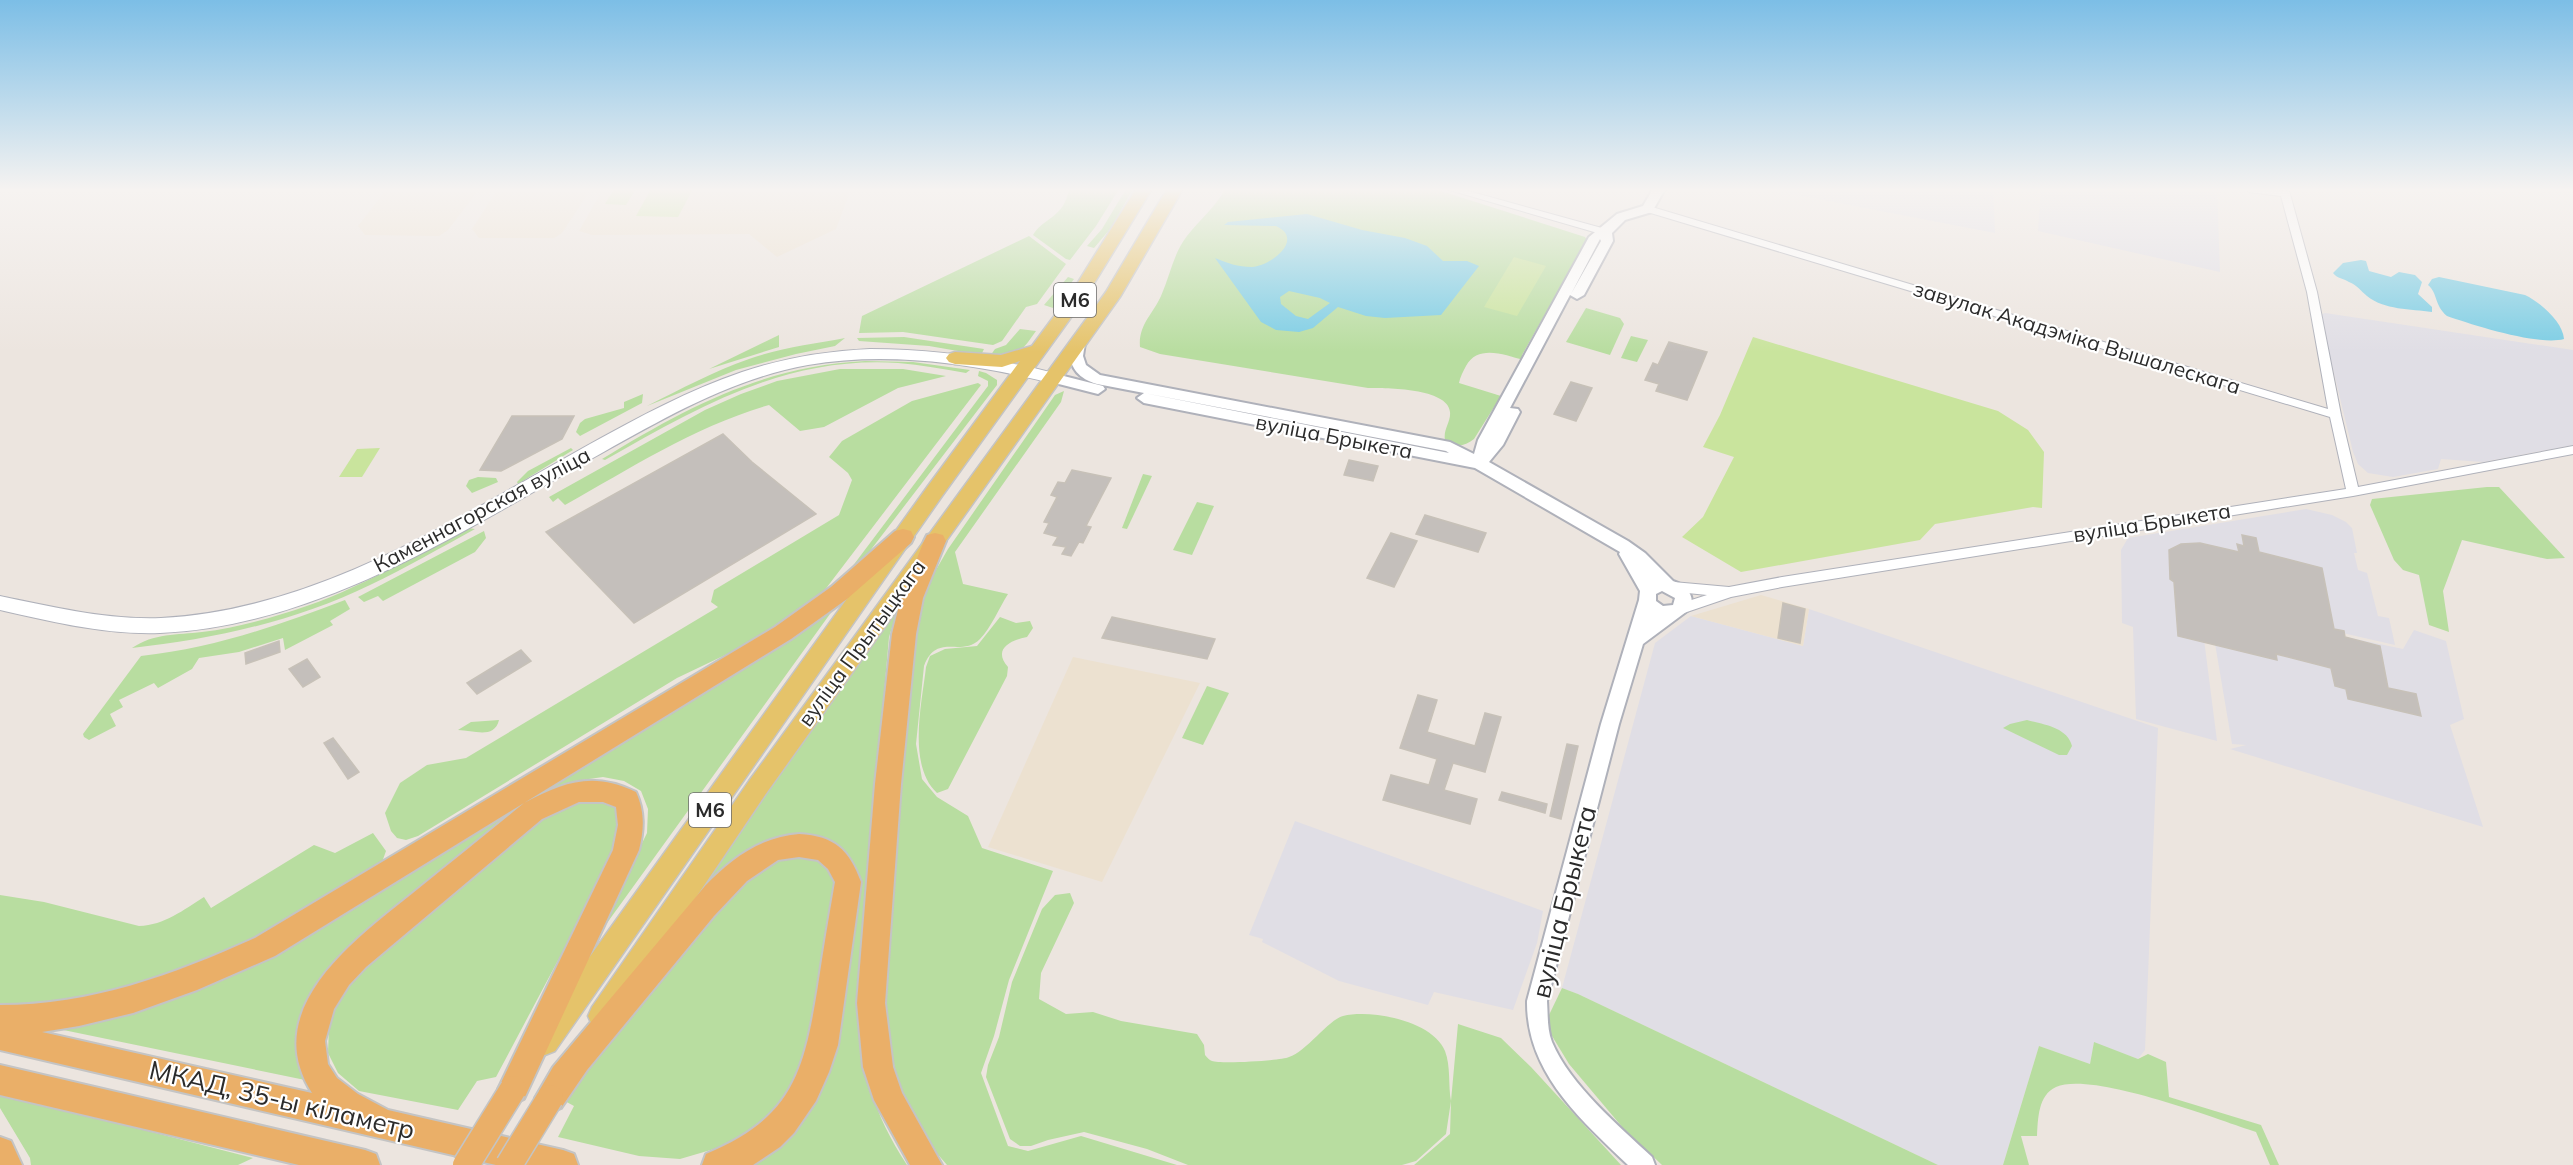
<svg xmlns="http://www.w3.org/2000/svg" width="2573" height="1165" font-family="Mulish,sans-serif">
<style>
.industrial{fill:#e0dee5}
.education{fill:#ece1d0}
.green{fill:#b8dda0}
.pitch{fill:#c9e49d}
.water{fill:#7bcde4;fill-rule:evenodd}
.building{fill:#c4bfbb;stroke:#c7c1b8;stroke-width:1.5}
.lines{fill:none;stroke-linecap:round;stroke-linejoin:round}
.minor-casing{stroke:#afb1ba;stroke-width:2}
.tertiary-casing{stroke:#afb1ba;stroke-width:4}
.secondary-casing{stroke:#afb1ba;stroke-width:2}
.primary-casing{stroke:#c4c4c4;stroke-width:3}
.trunk-casing{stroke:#c4c4c4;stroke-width:4}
.minor{fill:#fff;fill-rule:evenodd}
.tertiary{fill:#fff;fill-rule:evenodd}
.secondary{fill:#fff;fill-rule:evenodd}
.primary{fill:#e5c36a;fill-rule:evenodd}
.trunk{fill:#eaaf68;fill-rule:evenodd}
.trunk-bridge-casing{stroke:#c4c4c4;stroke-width:29;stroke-linecap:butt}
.trunk-bridge{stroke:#eaaf68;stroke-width:26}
.labels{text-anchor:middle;stroke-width:4.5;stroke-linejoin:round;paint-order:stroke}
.shield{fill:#fff;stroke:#6b6b6b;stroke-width:1.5}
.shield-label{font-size:20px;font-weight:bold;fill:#2b2b2b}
.street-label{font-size:21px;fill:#2b2b2b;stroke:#fff}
.near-street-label{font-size:26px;fill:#2b2b2b;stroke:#fff}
</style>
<rect width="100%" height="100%" fill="#ece5df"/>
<g class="industrial">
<path d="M 1782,189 L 1993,189 L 1995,233 L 1782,192 Z"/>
<path d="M 2041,189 L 2217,189 L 2220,272 L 2038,231 Z"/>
<path d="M 2325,313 L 2573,350 L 2573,445 L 2483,462 L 2441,459 L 2438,469 L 2393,477 L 2368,473 L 2358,464 L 2353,452 L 2320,315 Z"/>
<path d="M 2306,509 L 2332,515 L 2346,522 L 2352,528 L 2357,553 L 2354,553 L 2358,570 L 2367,573 L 2378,616 L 2389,618 L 2395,645 L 2199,600 L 2217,741 L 2136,719 L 2133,627 L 2122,623 L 2121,550 L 2128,538 Z"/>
<path d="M 2209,608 L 2403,649 L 2414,630 L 2446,641 L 2464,719 L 2450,725 L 2483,827 L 2230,749 L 2246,745 L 2232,744 Z"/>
<path d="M 1809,609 L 2158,728 L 2145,1050 L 2138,1059 L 2094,1043 L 2090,1064 L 2039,1046 L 2003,1165 L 1938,1165 L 1578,994 L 1562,988 L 1655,643 L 1691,616 L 1803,646 Z"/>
<path d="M 1295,821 L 1543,911 L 1537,943 L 1513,1010 L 1434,992 L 1428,1005 L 1339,981 L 1262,942 L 1263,939 L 1249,935 Z"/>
</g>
<g class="education">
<path d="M 387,189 L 479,189 L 448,230 L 439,236 L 365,235 L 358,226 Z"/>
<path d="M 498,189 L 591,189 L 562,233 L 554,238 L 479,238 L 472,229 Z"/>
<path d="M 603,189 L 851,189 L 836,229 L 777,257 L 749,234 L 592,235 L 579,231 Z"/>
<path d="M 1761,595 L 1809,609 L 1803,646 L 1691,616 Z"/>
<path d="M 1073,657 L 1200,683 L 1102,882 L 988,847 Z"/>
</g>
<g class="green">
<path d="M 1069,189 L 1119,189 L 1096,226 L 1070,260 L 1066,259 L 1033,235 C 1044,217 1064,218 1069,189 Z"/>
<path d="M 1126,189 L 1133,189 L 1111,228 L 1094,248 L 1087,246 L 1102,229 Z"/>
<path d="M 1225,189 L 1435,189 L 1585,237 L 1587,240 L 1522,355 L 1523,360 C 1505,355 1478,344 1466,366 C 1463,372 1460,377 1459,383 L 1501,396 L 1474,439 C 1464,447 1455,448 1445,440 C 1443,429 1451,422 1450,412 C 1448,388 1386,388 1368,388 L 1160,354 L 1140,347 C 1138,325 1153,314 1161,296 C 1170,276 1173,254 1187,236 C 1200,219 1215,208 1225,189 Z"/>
<path d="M 1029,236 L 1066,264 L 1037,304 L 1026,307 L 1002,341 L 993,345 L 903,332 L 859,333 L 862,316 Z"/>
<path d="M 1068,277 L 1074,279 L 1053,308 L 1044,305 Z"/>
<path d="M 1586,308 L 1620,318 L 1624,324 L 1610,355 L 1566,342 Z"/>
<path d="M 1020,329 L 1036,331 C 1019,355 1019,355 990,356 L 995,349 L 1006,345 Z"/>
<path d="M 779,335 L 779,347 L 709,369 Z"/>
<path d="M 1631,336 L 1648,340 L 1637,362 L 1621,358 Z"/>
<path d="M 904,337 L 984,349 L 981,355 L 929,346 L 859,341 L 857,338 Z"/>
<path d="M 845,338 L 835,346 L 796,354 L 736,370 L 647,406 C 681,389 714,371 749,359 C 780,348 813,344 845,338 Z"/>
<path d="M 865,361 L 913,362 L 970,370 L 966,373 C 943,369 921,365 898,363 C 785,356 699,407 605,460 L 602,459 C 687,407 764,366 865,361 Z"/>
<path d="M 840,369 L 903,369 L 946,376 L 898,388 L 824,427 L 800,431 L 769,405 C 696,426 631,468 565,505 L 558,498 L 553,502 L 549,497 L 705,410 L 741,394 L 777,381 Z"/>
<path d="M 979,371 L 986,373 L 997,380 L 997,385 L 863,560 L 846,575 L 988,386 L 988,381 L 978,376 Z"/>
<path d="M 978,383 L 981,385 L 821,595 L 742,647 L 677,678 L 418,836 L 406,840 L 397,838 L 391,831 L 385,813 L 400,783 L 427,765 L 466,758 L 718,607 L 711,602 L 714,590 L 839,515 L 852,480 L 848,473 L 829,457 L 842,441 L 912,401 Z"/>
<path d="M 1064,391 L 1061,402 L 955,552 L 963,584 L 1008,594 C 999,608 991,628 980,639 C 961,658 937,632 924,666 L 916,744 L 922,779 L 937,797 L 968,816 L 982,848 L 1053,871 L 1009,980 L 994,1036 L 981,1073 L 1008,1146 L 1028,1151 L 1081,1136 L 1177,1165 L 947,1165 L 935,1151 L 901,1091 L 886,1033 L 885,953 L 917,603 L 948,549 L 1055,395 Z"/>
<path d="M 643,394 L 642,403 L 580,436 L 576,432 L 580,423 L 585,419 L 624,408 L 624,402 Z"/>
<path d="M 571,448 L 573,450 L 518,484 L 517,482 L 528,471 Z"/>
<path d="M 1143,474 L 1152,476 L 1127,529 L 1122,528 Z"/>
<path d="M 478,477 L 496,478 L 498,482 L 472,493 L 466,486 L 469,480 Z"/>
<path d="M 2487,487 L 2499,487 L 2565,558 L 2547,559 L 2462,540 L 2443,591 L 2449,632 L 2429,625 L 2419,575 L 2403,570 L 2394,560 L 2370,505 L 2372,499 Z"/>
<path d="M 1197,502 L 1214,506 L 1192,555 L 1173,550 Z"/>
<path d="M 468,528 L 475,529 C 440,548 406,568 370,585 C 296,621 214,639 132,648 C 154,633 177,635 202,632 C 229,629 256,622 282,614 C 349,595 407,559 468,528 Z"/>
<path d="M 484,531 L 486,538 L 475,552 L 383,601 L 378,596 L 364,602 L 358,597 Z"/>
<path d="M 903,593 L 889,637 L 858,989 C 860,1061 867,1103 907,1165 L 740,1165 L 802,1115 L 855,870 C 841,840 823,837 792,836 L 648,963 Z"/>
<path d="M 345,600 L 350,609 L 330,621 L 333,625 L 285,650 L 283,638 L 239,652 L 199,658 L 192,669 L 158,688 L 154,683 L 119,700 L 123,707 L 110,714 L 116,726 L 89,740 L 84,737 L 83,734 L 141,656 C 214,648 276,626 345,600 Z"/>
<path d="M 835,607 L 594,941 L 647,833 L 648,809 L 641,791 L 624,781 L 603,777 L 575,781 L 545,792 L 515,811 L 354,943 L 301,1041 L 305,1080 L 44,1026 L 182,991 Z"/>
<path d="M 1000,617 L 1016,623 L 1030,621 L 1033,628 L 1027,637 C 1011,640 992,649 1008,667 L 1007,676 L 948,789 L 937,793 C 907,765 922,703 926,667 L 930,656 L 945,649 L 977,646 Z"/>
<path d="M 1207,686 L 1229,693 L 1203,745 L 1182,738 Z"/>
<path d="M 499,720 C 494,740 473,730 458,730 L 471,722 Z"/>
<path d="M 2027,720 C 2044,725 2067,727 2072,746 L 2067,755 L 2059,755 L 2003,728 L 2010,724 Z"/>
<path d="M 586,797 C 592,798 600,798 605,800 C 634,810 613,851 606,870 L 496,1077 L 477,1081 L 458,1110 L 359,1091 L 338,1073 L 328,1053 L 329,1025 L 340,997 L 365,964 L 540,817 Z"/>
<path d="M 373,833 L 386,851 L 381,865 L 309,911 L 182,974 L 77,1003 L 0,1006 L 0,895 L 44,902 L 139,926 C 165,925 183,910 204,897 L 211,908 L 314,845 L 335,853 Z"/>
<path d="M 804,855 C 829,864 834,875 836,900 L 803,1071 L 787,1101 L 738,1142 L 680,1159 L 639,1156 L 558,1137 L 574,1106 L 563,1100 L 613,1031 L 744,878 L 785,856 Z"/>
<path d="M 1070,893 L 1074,903 L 1041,973 L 1039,999 L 1066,1014 L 1093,1012 L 1121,1021 L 1197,1034 L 1204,1045 L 1205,1055 C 1207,1057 1209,1060 1212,1061 C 1220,1064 1280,1061 1289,1057 C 1306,1052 1328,1020 1343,1016 C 1372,1009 1433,1021 1445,1051 C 1451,1067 1448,1085 1451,1101 L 1458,1024 L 1501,1038 L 1531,1067 L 1621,1165 L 1414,1165 L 1450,1134 L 1451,1101 L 1446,1134 L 1416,1161 L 1402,1165 L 1188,1165 L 1147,1149 L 1084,1132 L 1048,1140 L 1031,1146 L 1020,1146 L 1010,1139 L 986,1077 L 988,1065 L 999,1037 L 1012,982 L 1042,909 L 1055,895 Z"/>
<path d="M 1562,988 L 1578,994 L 1938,1165 L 1662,1165 L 1623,1128 L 1569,1064 L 1549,1031 L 1549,1015 Z"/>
<path d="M 2094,1042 L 2138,1059 L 2148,1054 L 2166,1062 L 2169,1097 L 2261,1125 L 2279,1165 L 2270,1165 L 2256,1132 C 2216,1119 2092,1071 2056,1087 C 2038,1095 2038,1119 2037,1136 L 2021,1136 L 2029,1165 L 2003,1165 L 2039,1046 L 2090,1064 Z"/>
<path d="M 0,1093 L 253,1158 L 238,1165 L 31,1165 L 30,1158 L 0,1108 Z"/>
</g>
<g class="pitch">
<path d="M 614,189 L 636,189 L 626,205 L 605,204 Z"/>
<path d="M 651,189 L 693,189 L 678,217 L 636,216 Z"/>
<path d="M 1514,257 L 1546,266 L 1517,316 L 1484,307 Z"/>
<path d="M 1753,337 L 1998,411 L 2028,430 L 2044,452 L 2042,508 L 2033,507 L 1935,524 L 1920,540 L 1741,572 L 1682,537 L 1703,517 L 1734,457 L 1703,447 L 1720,415 Z"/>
<path d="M 380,448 L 362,477 L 339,477 L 357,449 Z"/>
</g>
<g class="water">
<path d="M 1307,214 L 1362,230 L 1405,238 L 1427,246 L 1443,261 L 1467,261 L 1479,266 L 1441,315 L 1385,318 L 1366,316 L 1338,307 L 1313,328 L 1299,332 L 1276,330 L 1261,322 L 1215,258 C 1227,263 1238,267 1252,267 C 1271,266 1305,239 1276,226 L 1224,225 L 1228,222 ZM 1289,291 L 1320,298 L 1330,303 L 1308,319 L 1296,316 L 1281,304 L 1280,297 Z"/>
<path d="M 2361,260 L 2366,261 L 2369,271 L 2391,277 L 2399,272 L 2415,275 L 2422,282 L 2418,294 L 2432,307 L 2432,312 C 2411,309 2384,310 2367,296 C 2361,291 2357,285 2349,282 C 2343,278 2338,279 2333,273 L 2343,263 Z"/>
<path d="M 2439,277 L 2525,295 C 2540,302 2563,322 2564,339 C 2538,346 2473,325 2447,316 C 2434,305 2438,293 2428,285 L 2432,279 Z"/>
</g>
<g class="building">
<path d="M 1669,342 L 1707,352 L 1687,400 L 1656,391 L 1659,384 L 1645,380 L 1653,363 L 1658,365 Z"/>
<path d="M 1571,382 L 1592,388 L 1576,421 L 1554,414 Z"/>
<path d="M 512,416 L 574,416 L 562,439 L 501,471 L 480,470 Z"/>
<path d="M 723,434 L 752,462 L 816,514 L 634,623 L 546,532 Z"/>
<path d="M 1349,460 L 1378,466 L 1373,481 L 1344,475 Z"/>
<path d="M 1072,470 L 1111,478 L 1086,526 L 1091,527 L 1083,543 L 1079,542 L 1071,556 L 1062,554 L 1066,547 L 1053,545 L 1058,537 L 1044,533 L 1049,523 L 1044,522 L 1057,497 L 1051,495 L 1058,482 L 1065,483 Z"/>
<path d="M 1425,515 L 1486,533 L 1478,552 L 1416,534 Z"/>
<path d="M 1391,533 L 1417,541 L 1394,587 L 1367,578 Z"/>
<path d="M 2242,535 L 2256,538 L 2259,552 L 2322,568 L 2334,629 L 2344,631 L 2345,637 L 2380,646 L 2388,688 L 2416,694 L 2421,716 L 2348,699 L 2346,689 L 2335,686 L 2331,668 L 2276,654 L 2277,660 L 2178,636 L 2174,582 L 2170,579 L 2169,550 L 2181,544 L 2200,543 L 2239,552 L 2237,544 L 2244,546 Z"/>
<path d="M 1783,603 L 1805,609 L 1800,643 L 1778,638 Z"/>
<path d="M 1112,617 L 1163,628 L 1215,639 L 1207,659 L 1102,638 Z"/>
<path d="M 279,641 L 280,652 L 246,664 L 245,653 Z"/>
<path d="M 521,650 L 531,661 L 477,694 L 467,683 Z"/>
<path d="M 307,659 L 320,677 L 303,687 L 289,669 Z"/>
<path d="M 1418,695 L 1437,700 L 1427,732 L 1475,746 L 1485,713 L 1501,717 L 1485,772 L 1453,763 L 1444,790 L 1477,799 L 1470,824 L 1383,800 L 1391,775 L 1429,785 L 1437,759 L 1400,748 Z"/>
<path d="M 333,738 L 359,772 L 348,779 L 324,743 Z"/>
<path d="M 1567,744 L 1578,746 L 1561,819 L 1550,816 Z"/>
<path d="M 1502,792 L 1547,804 L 1545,813 L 1499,800 Z"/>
</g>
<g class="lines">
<defs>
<g id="minor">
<path d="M 1446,189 L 1461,189 L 1609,230 L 1610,232 L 1605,235 L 1601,234 Z"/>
<path d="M 2244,189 L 2269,189 L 2289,192 L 2290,194 L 2317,292 L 2341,415 L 2358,487 L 2573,446 L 2573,454 L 2353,496 L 1782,587 L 1731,597 L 1681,614 L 1676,613 L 1674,609 L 1676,605 L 1707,595 L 1668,591 L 1666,587 L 1668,583 L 1673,582 L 1729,587 L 1782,577 L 2346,489 L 2330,417 L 1644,211 L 1644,207 L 1652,207 L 2328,409 L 2307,292 L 2281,196 L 2249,192 Z"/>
</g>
<g id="tertiary">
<path d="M 1653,189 L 1665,189 L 1652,212 L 1625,220 L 1612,233 L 1613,241 L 1584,295 L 1577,299 L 1570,295 L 1510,408 L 1518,409 L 1520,412 L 1503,445 L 1489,462 L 1628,541 L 1645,553 L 1673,581 C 1686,585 1696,596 1690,609 L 1643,644 L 1619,724 L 1547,1001 C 1548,1015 1547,1029 1552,1042 C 1570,1085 1619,1126 1652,1157 L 1655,1165 L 1628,1165 C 1580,1119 1526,1072 1527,1001 L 1601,724 L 1639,600 L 1640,591 L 1619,554 L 1620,552 L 1475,468 L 1144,403 L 1137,398 L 1144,393 L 1449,453 L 1446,451 L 1097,384 C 1076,378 1067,364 1071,343 L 1078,339 L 1085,343 L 1083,356 L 1086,365 L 1100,375 L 1450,442 L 1474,454 L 1478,440 L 1589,237 L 1617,214 L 1643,206 ZM 1600,239 L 1601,241 L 1571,294 ZM 1662,591 L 1675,598 L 1673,605 L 1663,606 L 1656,601 L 1656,594 Z"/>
<path d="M 1052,373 L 1103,386 L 1105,389 L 1098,394 L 1047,381 L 1045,378 Z"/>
</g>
<path id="secondary" d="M 870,349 C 934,349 996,358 1058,374 L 1060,378 L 1058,382 L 1052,383 C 972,364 890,351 808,365 C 730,379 661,420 593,458 C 462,532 315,627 160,633 C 106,635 53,622 0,610 L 0,596 C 53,607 107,620 161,618 C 318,610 457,518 590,444 C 639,417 689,390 742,372 C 784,358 826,351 870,349 Z"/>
<g id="primary">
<path d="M 1136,189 L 1152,189 L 1085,298 L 942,496 L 555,1051 L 545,1055 L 535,1051 L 531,1042 L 535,1033 L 928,486 L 1020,361 L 1002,367 L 955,364 L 949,362 L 946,358 L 949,354 L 955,352 L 1001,355 L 1032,346 L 1072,292 Z"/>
<path d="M 1167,189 L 1183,189 L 1120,297 L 765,795 L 610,1025 L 601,1029 L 592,1025 L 588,1016 L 592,1007 L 749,781 L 1106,292 Z"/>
</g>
<g id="trunk">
<path d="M 903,529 L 911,531 L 914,537 L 911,543 L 847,599 L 791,639 L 524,803 C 564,782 593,771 636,792 C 645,812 644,830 639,850 L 524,1099 L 513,1104 L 502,1099 L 498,1089 L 613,850 L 618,825 L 616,807 L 603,802 L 579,802 L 542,819 L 366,967 L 349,985 L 334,1009 L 325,1041 L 328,1064 L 337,1078 L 358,1094 L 388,1110 L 563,1150 L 574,1154 L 578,1165 L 496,1165 L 0,1050 L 0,1005 C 91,1005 173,975 255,938 L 775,627 L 831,587 L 895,531 ZM 524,803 C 489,832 453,861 418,889 C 360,936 257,1007 312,1093 L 42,1032 L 79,1026 L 133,1013 L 197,990 L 275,956 Z"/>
<path d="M 935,533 L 943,535 L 946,541 L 923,598 L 916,634 L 901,784 L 885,1003 L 893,1067 L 902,1093 L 942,1165 L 910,1165 L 874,1100 L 863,1067 L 857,1003 L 875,784 L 892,634 L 901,598 L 924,541 L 927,535 Z"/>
<path d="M 799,834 C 835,836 849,850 861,882 L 838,1045 L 829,1072 L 816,1101 L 794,1133 L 780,1147 L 753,1165 L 702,1165 L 706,1154 C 793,1118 804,1072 818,986 C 823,951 829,917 835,882 L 828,869 L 818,860 L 799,857 L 778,860 L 747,881 L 714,916 L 587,1070 L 561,1108 L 550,1113 L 539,1108 L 535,1098 L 553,1067 L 705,886 C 731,859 760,837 799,834 Z"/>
<path d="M 0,1065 L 365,1150 L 376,1154 L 380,1165 L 299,1165 L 0,1095 Z"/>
<path d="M 0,1137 L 11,1141 L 22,1165 L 0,1165 Z"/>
</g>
</defs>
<use href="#minor" class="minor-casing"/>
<use href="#tertiary" class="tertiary-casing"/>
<use href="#secondary" class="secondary-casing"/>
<use href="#primary" class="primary-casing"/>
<use href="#trunk" class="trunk-casing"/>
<use href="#minor" class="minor"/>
<use href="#tertiary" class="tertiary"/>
<use href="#secondary" class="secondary"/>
<use href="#primary" class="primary"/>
<use href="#trunk" class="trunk"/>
<defs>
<g id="trunk-bridge">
<path d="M 466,1165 L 513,1089"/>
<path d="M 509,1165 L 550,1098"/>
</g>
</defs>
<use href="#trunk-bridge" class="trunk-bridge-casing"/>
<use href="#trunk-bridge" class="trunk-bridge"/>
</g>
<linearGradient id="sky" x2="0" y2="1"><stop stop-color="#7cbee6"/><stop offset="0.54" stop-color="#f6f3f1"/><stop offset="1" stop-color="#f6f3f1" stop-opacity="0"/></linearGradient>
<rect width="2573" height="352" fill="url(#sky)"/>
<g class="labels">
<g class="shield">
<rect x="1054" y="283" width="42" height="34" rx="4.5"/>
<rect x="689" y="793" width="42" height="34" rx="4.5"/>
</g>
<g class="shield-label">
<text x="1075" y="307">М6</text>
<text x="710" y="817">М6</text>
</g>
<g class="street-label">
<text transform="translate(2077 338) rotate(17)" y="7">завулак Акадэміка Вышалескага</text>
<text transform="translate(1334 437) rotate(11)" y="7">вуліца Брыкета</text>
<text transform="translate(482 510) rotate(-28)" y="7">Каменнагорская вуліца</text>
<text transform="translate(2152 523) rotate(-9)" y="7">вуліца Брыкета</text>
<text transform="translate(862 643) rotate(-54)" y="7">вуліца Прытыцкага</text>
</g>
<g class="near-street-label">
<text transform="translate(1564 902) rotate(-76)" y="9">вуліца Брыкета</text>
<text transform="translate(282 1100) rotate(13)" y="9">МКАД, 35-ы кіламетр</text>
</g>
</g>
</svg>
